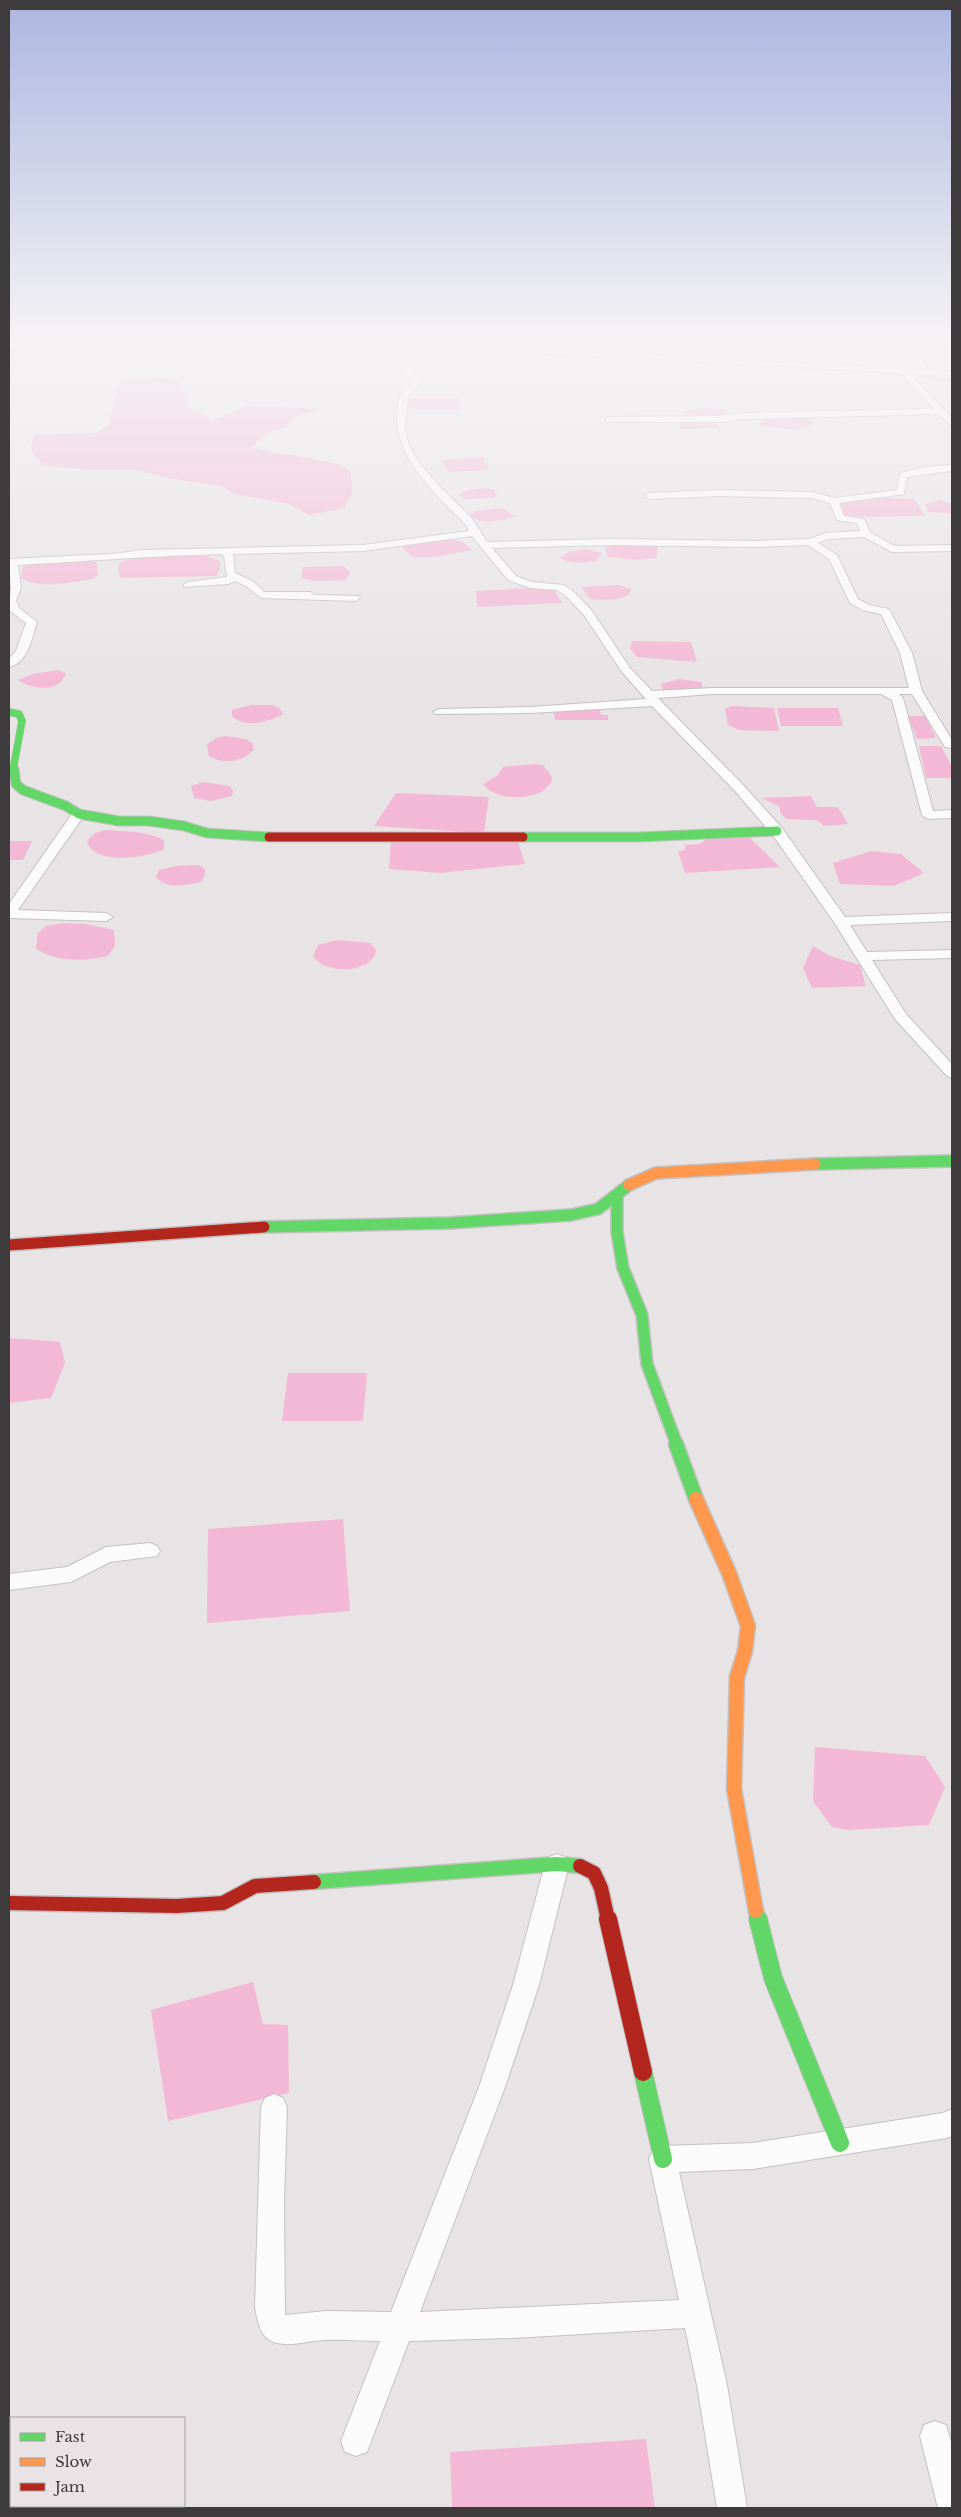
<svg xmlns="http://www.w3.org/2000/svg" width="961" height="2517" font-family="'Libre Baskerville',serif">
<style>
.water{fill:#f3b8d5}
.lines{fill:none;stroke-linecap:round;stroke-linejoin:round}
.canal{fill:#f3b8d5;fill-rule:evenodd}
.street-casing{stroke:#c4c1c2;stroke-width:2}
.fast-far4-casing{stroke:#c4c1c2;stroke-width:8}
.fast-far3-casing{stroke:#c4c1c2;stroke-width:11}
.fast-far2-casing{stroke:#c4c1c2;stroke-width:14}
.fast-far1-casing{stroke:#c4c1c2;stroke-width:17}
.fast-casing{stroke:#c4c1c2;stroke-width:20}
.slow-far1-casing{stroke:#c4c1c2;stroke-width:14}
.slow-casing{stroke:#c4c1c2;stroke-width:17}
.jam-far3-casing{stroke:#c4c1c2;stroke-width:11}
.jam-far2-casing{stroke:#c4c1c2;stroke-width:14}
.jam-far1-casing{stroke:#c4c1c2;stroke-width:17}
.jam-casing{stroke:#c4c1c2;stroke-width:20}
.street{fill:#fcfbfb;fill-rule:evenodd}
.fast-far4{stroke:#63d668;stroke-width:7}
.fast-far3{stroke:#63d668;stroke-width:9}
.fast-far2{stroke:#63d668;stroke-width:11}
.fast-far1{stroke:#63d668;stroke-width:14}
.fast{stroke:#63d668;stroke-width:18}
.slow-far1{stroke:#ff974d;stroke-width:11}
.slow{stroke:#ff974d;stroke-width:14}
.jam-far3{stroke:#b3261e;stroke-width:9}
.jam-far2{stroke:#b3261e;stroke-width:11}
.jam-far1{stroke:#b3261e;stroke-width:14}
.jam{stroke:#b3261e;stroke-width:18}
</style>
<rect width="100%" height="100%" fill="#e8e4e6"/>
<g class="water">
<path d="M 170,377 L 184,387 L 188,407 L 213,420 L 248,406 L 321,409 L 297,416 L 288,426 L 264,435 L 252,448 L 339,464 L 351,472 L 352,494 L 344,508 L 309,515 L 289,504 L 235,494 L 221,486 L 168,478 L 138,470 L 87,470 L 43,465 L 30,448 L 35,435 L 96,433 L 109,424 C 110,409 118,394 121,379 Z"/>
<path d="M 413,398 L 457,398 L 461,403 L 461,410 L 414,410 L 406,407 L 408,399 Z"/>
<path d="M 702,408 L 726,409 L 725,418 L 686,418 L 682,412 Z"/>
<path d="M 809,416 L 813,424 L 796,430 L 759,426 L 765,417 Z"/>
<path d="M 678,420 C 691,420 712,416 721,428 L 680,429 Z"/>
<path d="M 483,457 L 489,470 L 449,472 L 443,463 L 444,460 Z"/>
<path d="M 483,488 L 493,489 L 497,495 L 494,498 L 465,499 L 459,495 L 467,490 Z"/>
<path d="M 884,498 L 915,499 L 925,516 L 843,517 L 838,501 Z"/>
<path d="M 940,500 L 952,504 L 952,513 L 928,512 L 925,504 Z"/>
<path d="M 502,508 L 515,516 C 499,522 485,525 469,516 L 476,511 Z"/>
<path d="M 450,539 L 463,542 L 472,550 L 435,557 L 412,557 L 401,546 L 407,542 Z"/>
<path d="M 646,544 L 658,547 L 656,558 L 639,560 L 608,557 L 605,548 L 616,545 Z"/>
<path d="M 586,549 L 602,553 L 596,561 C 583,562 571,565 560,558 L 568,552 Z"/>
<path d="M 171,556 L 206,556 L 220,561 L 220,569 L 216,576 L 120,578 L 118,569 L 120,562 L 139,557 Z"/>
<path d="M 94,560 L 97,565 L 98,575 L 93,579 C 71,582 41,590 21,578 L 23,566 Z"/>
<path d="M 344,566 L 350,573 L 346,580 L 314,581 L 301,578 L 303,567 Z"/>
<path d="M 619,585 L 631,589 L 631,592 C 622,602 603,600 590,599 L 581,587 Z"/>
<path d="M 533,588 L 554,589 L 562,603 L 477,607 L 476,591 Z"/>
<path d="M 632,641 L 691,642 L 697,662 L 637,657 L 630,648 Z"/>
<path d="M 58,670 L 66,673 C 60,693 33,690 18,680 L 33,674 Z"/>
<path d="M 679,679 L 702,682 L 702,690 L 664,692 L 661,684 Z"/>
<path d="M 251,705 L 272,705 L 279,708 L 283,714 C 268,722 245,729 232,716 L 232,710 Z"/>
<path d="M 732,706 L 774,708 L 779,731 L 739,730 L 728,725 L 725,709 Z"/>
<path d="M 603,708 L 600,711 L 601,715 L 608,715 L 608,720 L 555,720 L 554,710 Z"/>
<path d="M 777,708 L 838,708 L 843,726 L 781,726 Z"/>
<path d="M 908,716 L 925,716 L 936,738 L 917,739 Z"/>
<path d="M 226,736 L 246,739 L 252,743 L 254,750 C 242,762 223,765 209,756 L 207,744 L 218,737 Z"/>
<path d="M 919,746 L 941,746 L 952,767 L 952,778 L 926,778 Z"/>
<path d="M 534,764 L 543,765 L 552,777 L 551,783 C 547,787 543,792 539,793 C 522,800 493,799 483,784 L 497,776 L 503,767 Z"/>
<path d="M 203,782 L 230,786 L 233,791 L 232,796 L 211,801 L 194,798 L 191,786 Z"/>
<path d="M 396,793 L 489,797 L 484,833 L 374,826 Z"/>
<path d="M 811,796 L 817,807 L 838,807 L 848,824 L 824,826 L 817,820 L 786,819 L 780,812 L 780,807 L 762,798 Z"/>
<path d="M 105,830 C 127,832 144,830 164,840 L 164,849 C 147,858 93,866 87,841 L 95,833 Z"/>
<path d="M 747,835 L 780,867 L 685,873 L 678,852 L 685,850 L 685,845 L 700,844 L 706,839 Z"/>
<path d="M 517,839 L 525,864 L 440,873 L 389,869 L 391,840 Z"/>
<path d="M 9,841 L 32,841 L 23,860 L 9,860 Z"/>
<path d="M 871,851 L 901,854 L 924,873 L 894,886 L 840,884 L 833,863 Z"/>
<path d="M 199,865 L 205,869 L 205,875 L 201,882 C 186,885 167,890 156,877 L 159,870 L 176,866 Z"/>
<path d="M 64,923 L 85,924 L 114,930 L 115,946 L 108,956 C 87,961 54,963 36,948 L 38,933 L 46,926 Z"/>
<path d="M 337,940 L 370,943 L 376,950 C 373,974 324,975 313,956 L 318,945 Z"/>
<path d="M 813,946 L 830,956 L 860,965 L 866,986 L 812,988 L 803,968 Z"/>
<path d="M 9,1338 L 60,1342 L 65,1363 L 51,1398 L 9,1403 Z"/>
<path d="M 288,1373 L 367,1373 L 363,1421 L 282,1421 Z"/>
<path d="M 343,1519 L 350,1611 L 207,1623 L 208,1529 Z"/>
<path d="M 815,1747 L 925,1756 L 945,1787 L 929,1825 L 849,1830 L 832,1827 L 813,1801 Z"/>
<path d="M 253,1982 L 263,2024 L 288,2025 L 289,2093 L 168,2121 L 151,2010 Z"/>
<path d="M 646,2439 L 655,2508 L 440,2508 L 452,2507 L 450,2452 Z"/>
</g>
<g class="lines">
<g class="canal">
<path d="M 382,345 L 432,347 L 472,345 L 601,355 L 695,358 L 699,360 L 695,362 L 601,359 L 470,349 L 432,351 L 405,348 L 305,353 L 169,352 L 55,356 L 9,354 L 9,350 C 62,352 115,348 169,348 C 240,347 311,348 382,345 Z"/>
<path d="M 796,364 L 911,371 L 939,377 L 952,377 L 952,381 L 939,381 L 911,375 L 793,368 L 792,366 Z"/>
</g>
<defs>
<g id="street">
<path d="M 9,345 L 354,345 L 350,347 L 9,349 Z"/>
<path d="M 369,345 L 377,345 L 385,353 L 411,366 L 421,380 L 420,385 L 409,394 C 408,405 405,417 405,428 C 408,465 454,496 475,523 C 480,529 482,536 487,542 L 610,539 L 756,541 L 809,539 L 826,533 L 860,531 L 857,523 L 837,520 L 830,503 L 812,498 L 719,496 L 649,499 L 644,496 L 649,493 L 719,490 L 812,492 L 834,498 L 897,490 L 900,473 L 926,467 L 952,465 L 952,471 L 907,477 L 904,494 L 839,503 L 844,516 L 864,519 L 870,532 L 894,546 L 952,545 L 952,551 L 892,552 L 864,537 L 827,539 L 818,543 L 837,555 L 858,599 L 869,605 L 889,609 L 912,653 L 922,691 L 952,740 L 952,748 L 945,747 L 912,694 L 899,694 L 903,698 L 933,811 L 952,810 L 952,818 L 928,819 L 922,815 L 892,700 L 881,694 L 712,694 L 658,698 L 743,785 L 782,828 L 845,917 L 952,913 L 952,921 L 850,925 L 867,952 L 952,950 L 952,958 L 872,960 L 906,1014 L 952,1064 L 952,1078 L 947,1076 L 895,1019 L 834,922 L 772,834 L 735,791 L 652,706 L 530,713 L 435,714 L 433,712 L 439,709 L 530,707 L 646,699 L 622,672 L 584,615 L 567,597 L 557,590 L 530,588 L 508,580 L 472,536 L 363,551 L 233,554 L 235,573 L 254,582 L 264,592 L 310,592 L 315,595 L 359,596 L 360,598 L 355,601 L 261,598 L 246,586 L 235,581 L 228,584 L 184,587 L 183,585 L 188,582 L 227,577 L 224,556 L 221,554 C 153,556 86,561 18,565 L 21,588 L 16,600 L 19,608 L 37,622 C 32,638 28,663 9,667 L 9,659 L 16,651 L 26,623 L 9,610 L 11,588 L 9,559 L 112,554 L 143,550 L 363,545 L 469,531 C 466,521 455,515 449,508 C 419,477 385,440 401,394 C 403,388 411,386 413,380 C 401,364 382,361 369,345 ZM 610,545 L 756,547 L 808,545 L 829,559 L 850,603 L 862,610 L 881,614 L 900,653 L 909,688 L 712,688 L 652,691 L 630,668 L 592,611 L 575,593 L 564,585 L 532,582 L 516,576 L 492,548 Z"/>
<path d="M 481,345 L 917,370 L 919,367 L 902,345 L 911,345 L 927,367 L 925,370 L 952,372 L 952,376 L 910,374 L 952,418 L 952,426 L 938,414 L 741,419 L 721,422 L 609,422 L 606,421 L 606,417 L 721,416 L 741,413 L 934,409 L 901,373 L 499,350 Z"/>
<path d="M 79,810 L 85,814 L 18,910 L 106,913 L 113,917 L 106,921 L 9,918 L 9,904 L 74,811 Z"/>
<path d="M 150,1543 L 157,1546 L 160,1551 L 157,1556 L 110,1562 L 71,1582 L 9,1590 L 9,1574 L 67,1567 L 106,1547 Z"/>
<path d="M 557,1854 L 565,1857 L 569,1864 L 539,1985 L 505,2087 L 420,2312 L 679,2300 L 649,2159 L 653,2150 L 663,2146 L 753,2143 L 943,2113 L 952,2109 L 952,2136 L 947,2138 L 753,2169 L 679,2172 L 727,2385 L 747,2508 L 717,2508 L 697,2385 L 685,2328 L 514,2338 L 409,2341 L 367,2452 L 356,2456 L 345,2452 L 341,2441 L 380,2341 C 362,2341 343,2339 325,2340 C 308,2340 284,2350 268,2339 C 259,2333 257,2317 255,2307 L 261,2107 L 265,2098 L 274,2094 L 283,2098 L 287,2107 L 284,2202 L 285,2315 L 326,2311 L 391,2312 L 479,2087 L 513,1985 L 545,1864 L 549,1857 Z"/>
<path d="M 935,2421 L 946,2425 L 952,2445 L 952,2508 L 938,2508 L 920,2436 L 924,2425 Z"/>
</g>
<path id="fast-far4" d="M 9,712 L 19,714 L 22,721 L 13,770"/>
<g id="fast-far3">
<path d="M 14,769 L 16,784 L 23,790 L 66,806 L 79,814 L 119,821 L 149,821 L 184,826 L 207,833 L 269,837"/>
<path d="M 523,837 L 639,837 L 777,831"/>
</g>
<g id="fast-far2">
<path d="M 815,1164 L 952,1161"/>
<path d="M 617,1197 L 617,1232 L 623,1268 L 642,1315 L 647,1364 L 677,1445"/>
<path d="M 264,1227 L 449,1223 L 571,1215 L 598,1209 L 629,1185"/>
</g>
<g id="fast-far1">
<path d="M 676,1444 L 696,1499"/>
<path d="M 314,1882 L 557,1864 L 580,1866"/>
<path d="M 756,1911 L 758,1920"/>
</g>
<g id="fast">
<path d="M 758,1919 L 773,1978 L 840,2143"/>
<path d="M 643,2072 L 663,2159"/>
</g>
<path id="slow-far1" d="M 629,1185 L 656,1173 L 815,1164"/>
<path id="slow" d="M 696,1499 L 729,1573 L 748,1626 L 745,1651 L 737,1677 L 734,1789 L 756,1911"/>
<path id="jam-far3" d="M 269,837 L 523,837"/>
<path id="jam-far2" d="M 9,1245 L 264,1227"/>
<g id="jam-far1">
<path d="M 580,1866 L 594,1873 L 601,1888 L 608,1920"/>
<path d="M 9,1903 L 177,1906 L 223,1903 L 255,1886 L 314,1882"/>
</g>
<path id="jam" d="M 608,1919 L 643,2072"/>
</defs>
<use href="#street" class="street-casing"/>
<use href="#fast-far4" class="fast-far4-casing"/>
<use href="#fast-far3" class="fast-far3-casing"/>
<use href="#fast-far2" class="fast-far2-casing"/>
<use href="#fast-far1" class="fast-far1-casing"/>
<use href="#fast" class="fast-casing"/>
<use href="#slow-far1" class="slow-far1-casing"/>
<use href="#slow" class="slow-casing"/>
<use href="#jam-far3" class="jam-far3-casing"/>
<use href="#jam-far2" class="jam-far2-casing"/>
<use href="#jam-far1" class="jam-far1-casing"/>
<use href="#jam" class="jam-casing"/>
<use href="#street" class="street"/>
<use href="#fast-far4" class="fast-far4"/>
<use href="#fast-far3" class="fast-far3"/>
<use href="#fast-far2" class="fast-far2"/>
<use href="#fast-far1" class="fast-far1"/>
<use href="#fast" class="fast"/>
<use href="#slow-far1" class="slow-far1"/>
<use href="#slow" class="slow"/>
<use href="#jam-far3" class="jam-far3"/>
<use href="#jam-far2" class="jam-far2"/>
<use href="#jam-far1" class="jam-far1"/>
<use href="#jam" class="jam"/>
</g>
<linearGradient id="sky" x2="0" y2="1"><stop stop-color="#acb6e0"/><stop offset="0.49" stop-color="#f5f3f4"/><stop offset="1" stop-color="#f5f3f4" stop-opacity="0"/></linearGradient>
<rect width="961" height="697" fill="url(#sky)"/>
<rect width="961" height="2517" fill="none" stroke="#3d3b3c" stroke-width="20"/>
<rect x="10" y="2417" width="175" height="90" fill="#e9e3e6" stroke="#a4a0a2"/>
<rect x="20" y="2433" width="25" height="8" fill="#63d668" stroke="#a4a0a2"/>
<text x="55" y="2442" font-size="15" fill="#3d3b3c">Fast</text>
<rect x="20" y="2458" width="25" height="8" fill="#ff974d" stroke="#a4a0a2"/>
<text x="55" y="2467" font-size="15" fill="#3d3b3c">Slow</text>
<rect x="20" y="2483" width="25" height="8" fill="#b3261e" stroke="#a4a0a2"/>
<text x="55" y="2492" font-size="15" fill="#3d3b3c">Jam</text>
</svg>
